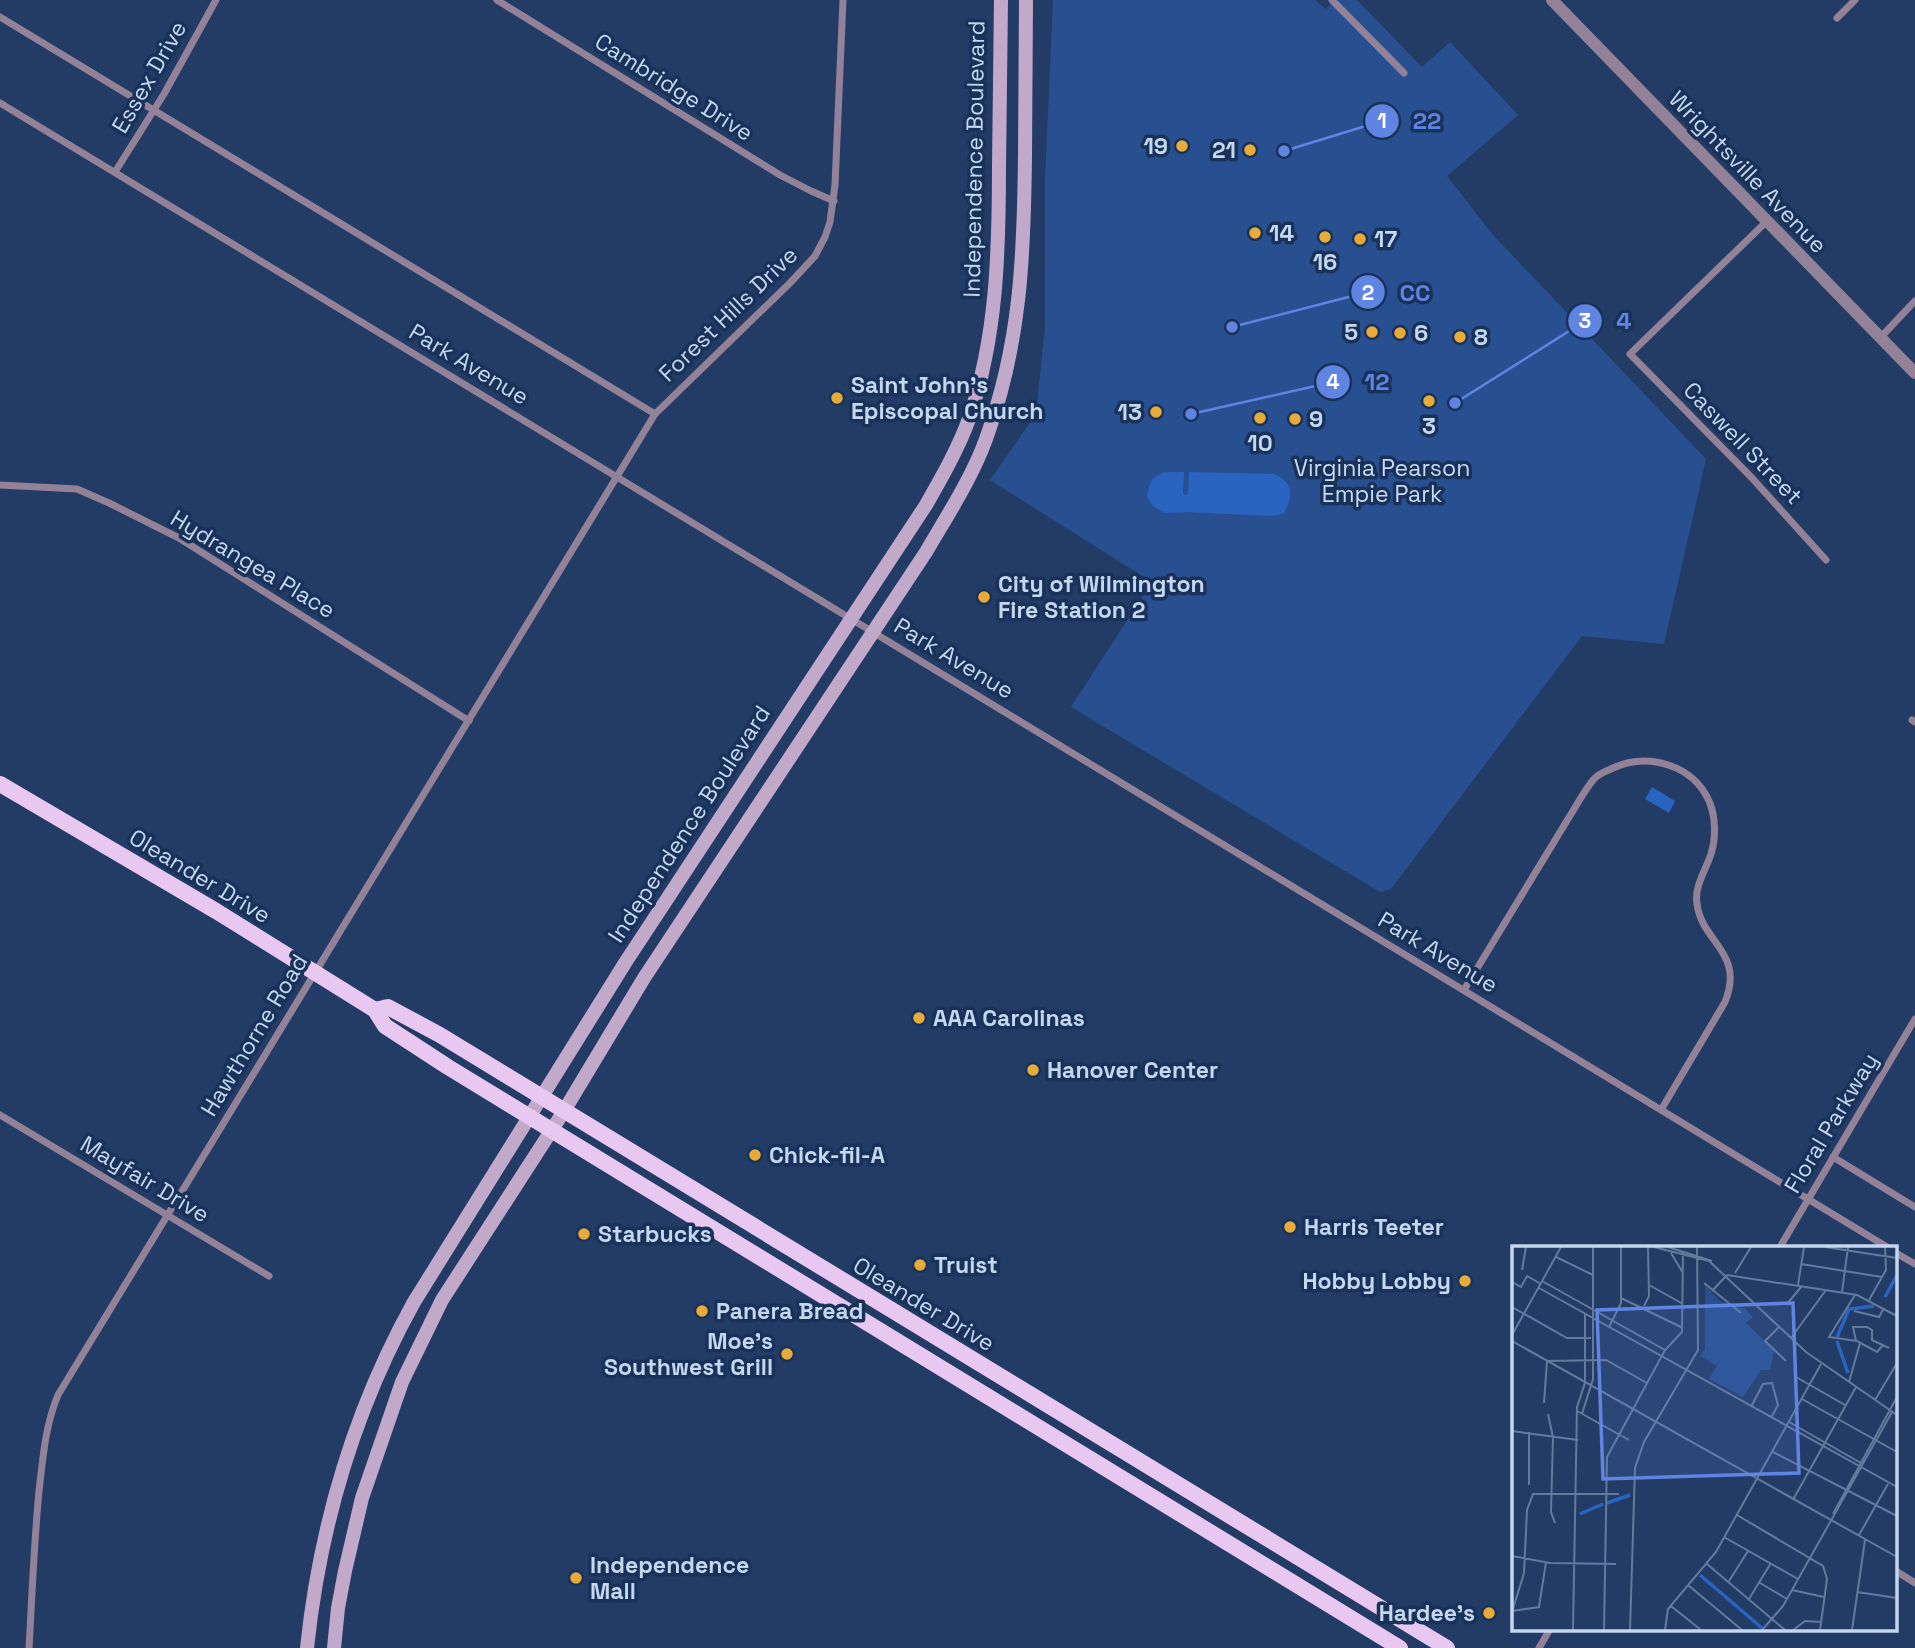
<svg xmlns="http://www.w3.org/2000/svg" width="1915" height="1648" font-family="'Space Grotesk',sans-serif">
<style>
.green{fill:#285091}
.water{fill:#2964c1}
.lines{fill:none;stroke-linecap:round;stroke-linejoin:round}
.minor{stroke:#938297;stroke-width:7}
.tertiary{stroke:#938297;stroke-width:12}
.secondary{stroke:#c3a9c9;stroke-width:14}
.primary{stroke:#e8c7f0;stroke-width:16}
.poi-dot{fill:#e8ab37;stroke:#19325a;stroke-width:2.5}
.labels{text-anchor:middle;stroke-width:7;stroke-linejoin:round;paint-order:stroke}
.street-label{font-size:23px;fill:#c5d6ef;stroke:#19325a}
.poi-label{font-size:23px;font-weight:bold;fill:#c5d6ef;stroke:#19325a;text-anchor:start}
.park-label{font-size:23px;fill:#cbdaf3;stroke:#19325a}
.inset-river{fill:none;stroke:#2964c1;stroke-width:3.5}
.inset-road{fill:none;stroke:#647a9d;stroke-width:2}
.view{fill:#6084e1;fill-opacity:0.15;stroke:#6084e1;stroke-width:3.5}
.inset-edge{fill:none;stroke:#c5d6ef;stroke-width:3.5}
.leader{fill:none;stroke:#6084e1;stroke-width:2.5}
.callout-dot{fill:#6084e1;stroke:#19325a;stroke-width:2.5}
.mark-label{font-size:21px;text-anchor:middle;font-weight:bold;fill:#fff}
.callout-label{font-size:24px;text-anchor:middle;font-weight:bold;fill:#6084e1;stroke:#19325a;stroke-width:7;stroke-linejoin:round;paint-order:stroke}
</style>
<rect width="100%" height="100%" fill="#233c66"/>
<path class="green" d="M 1053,0 L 1315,0 L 1326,9 L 1333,0 L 1357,0 L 1422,67 L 1450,42 L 1518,115 L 1447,176 L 1493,235 L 1706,459 L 1664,644 L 1582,636 L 1391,889 L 1380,892 L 1071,707 L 1152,582 L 990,480 L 1036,414 L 1045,327 L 1045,182 Z"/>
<g class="water">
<path d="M 1165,472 L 1184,472 L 1183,494 L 1186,495 L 1188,494 L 1189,472 L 1274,474 C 1294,483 1293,495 1284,513 L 1273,516 L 1188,512 L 1165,513 L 1153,506 L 1147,497 C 1150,482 1150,477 1165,472 Z"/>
<path d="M 1652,787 L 1675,801 L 1669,813 L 1645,799 Z"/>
</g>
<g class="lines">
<g class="minor">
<path d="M 497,0 L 780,175 L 811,191 L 834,201"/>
<path d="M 1332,0 L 1404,73"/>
<path d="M 0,17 L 655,414"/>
<path d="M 1837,18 L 1855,0"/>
<path d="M 0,103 L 1887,1247"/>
<path d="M 115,172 L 164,94 L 216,0"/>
<path d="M 1767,221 L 1630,354 L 1752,478 L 1826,560"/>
<path d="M 1881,337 L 1915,301"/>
<path d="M 0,485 L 77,489 L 109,503 L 179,538 L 469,721"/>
<path d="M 1912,720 L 1915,722"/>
<path d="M 1464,990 L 1582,796 C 1586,790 1590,783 1595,778 C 1600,773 1607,771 1613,768 C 1648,752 1693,765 1709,801 C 1716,817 1716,838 1711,854 C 1706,870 1694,886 1697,904 C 1702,943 1745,952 1725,1002 L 1661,1110"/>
<path d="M 0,1115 L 269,1276"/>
<path d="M 1833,1157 L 1915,1207"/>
<path d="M 1780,1247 L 1915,1019"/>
<path d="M 1896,1253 L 1915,1264"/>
<path d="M 1896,1571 L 1915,1583"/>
<path d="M 29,1648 C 32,1596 34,1543 39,1491 C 43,1458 45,1426 58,1395 L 655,414 L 790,283 L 815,256 L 825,237 L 830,222 L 835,185 L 843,0"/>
<path d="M 1539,1648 L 1550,1629"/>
</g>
<path class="tertiary" d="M 1552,0 L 1915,373"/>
<g class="secondary">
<path d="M 307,1648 C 320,1525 354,1410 414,1302 L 625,963 L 926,505 C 942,477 958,449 969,419 C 997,337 999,251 999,166 C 1000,110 1000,55 1001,0"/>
<path d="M 334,1648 L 338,1608 L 345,1571 L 362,1498 L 402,1382 L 442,1300 L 564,1111 L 644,978 L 926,552 C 947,516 972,478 986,439 C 1021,343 1024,255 1025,155 C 1025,103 1026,52 1026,0"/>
</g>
<g class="primary">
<path d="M 0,784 L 216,911 L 375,1010 L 385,1026 L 448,1067 L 1400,1648"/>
<path d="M 375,1010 L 388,1007 L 440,1035 L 1447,1648"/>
</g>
</g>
<g class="poi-dot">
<circle cx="1182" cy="146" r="7"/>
<circle cx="1250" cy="150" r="7"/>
<circle cx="1255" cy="233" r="7"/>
<circle cx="1325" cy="237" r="7"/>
<circle cx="1360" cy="239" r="7"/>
<circle cx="1372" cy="332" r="7"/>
<circle cx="1400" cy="333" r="7"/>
<circle cx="1460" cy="337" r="7"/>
<circle cx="837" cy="398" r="7"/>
<circle cx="1429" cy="401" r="7"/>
<circle cx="1156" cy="412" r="7"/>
<circle cx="1260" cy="418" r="7"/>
<circle cx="1295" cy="419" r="7"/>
<circle cx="984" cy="597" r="7"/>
<circle cx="919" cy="1018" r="7"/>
<circle cx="1033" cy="1070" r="7"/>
<circle cx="755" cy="1155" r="7"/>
<circle cx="1290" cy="1227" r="7"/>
<circle cx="584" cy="1234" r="7"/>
<circle cx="920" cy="1265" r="7"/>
<circle cx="1465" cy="1281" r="7"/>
<circle cx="702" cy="1311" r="7"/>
<circle cx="787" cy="1354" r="7"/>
<circle cx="576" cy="1578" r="7"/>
<circle cx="1489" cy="1613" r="7"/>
</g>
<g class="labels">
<g class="street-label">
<text transform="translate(149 77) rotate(-60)" y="8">Essex Drive</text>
<text transform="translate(674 87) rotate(32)" y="8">Cambridge Drive</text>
<text transform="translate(974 159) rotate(-89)" y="8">Independence Boulevard</text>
<text transform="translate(1748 172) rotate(46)" y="8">Wrightsville Avenue</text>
<text transform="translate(728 314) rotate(-44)" y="8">Forest Hills Drive</text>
<text transform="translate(469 364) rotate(31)" y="8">Park Avenue</text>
<text transform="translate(1743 443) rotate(46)" y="8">Caswell Street</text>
<text transform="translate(253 564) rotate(31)" y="8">Hydrangea Place</text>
<text transform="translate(954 658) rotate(31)" y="8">Park Avenue</text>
<text transform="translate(689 824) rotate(-57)" y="8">Independence Boulevard</text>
<text transform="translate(200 876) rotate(31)" y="8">Oleander Drive</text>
<text transform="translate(1438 952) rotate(31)" y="8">Park Avenue</text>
<text transform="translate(254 1035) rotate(-59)" y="8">Hawthorne Road</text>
<text transform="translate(1831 1123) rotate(-59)" y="8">Floral Parkway</text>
<text transform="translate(145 1179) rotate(31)" y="8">Mayfair Drive</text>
<text transform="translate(924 1304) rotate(31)" y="8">Oleander Drive</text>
</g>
<g class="poi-label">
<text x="1168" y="154" text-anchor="end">19</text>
<text x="1236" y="158" text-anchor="end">21</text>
<text x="1269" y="241">14</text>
<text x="1374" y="247">17</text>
<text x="1325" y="270" text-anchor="middle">16</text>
<text x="1358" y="340" text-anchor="end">5</text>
<text x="1414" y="341">6</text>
<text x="1474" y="345">8</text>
<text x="851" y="393">Saint John's<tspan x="851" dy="26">Episcopal Church</tspan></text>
<text x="1142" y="420" text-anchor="end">13</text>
<text x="1309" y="427">9</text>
<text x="1429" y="434" text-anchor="middle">3</text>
<text x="1260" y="451" text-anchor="middle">10</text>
<text x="998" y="592">City of Wilmington<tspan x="998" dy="26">Fire Station 2</tspan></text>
<text x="933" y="1026">AAA Carolinas</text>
<text x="1047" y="1078">Hanover Center</text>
<text x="769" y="1163">Chick-fil-A</text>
<text x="1304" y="1235">Harris Teeter</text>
<text x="598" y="1242">Starbucks</text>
<text x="934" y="1273">Truist</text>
<text x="1451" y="1289" text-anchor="end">Hobby Lobby</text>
<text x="716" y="1319">Panera Bread</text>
<text x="773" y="1349" text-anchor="end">Moe's<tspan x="773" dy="26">Southwest Grill</tspan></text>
<text x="590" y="1573">Independence<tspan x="590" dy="26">Mall</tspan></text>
<text x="1475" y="1621" text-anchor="end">Hardee's</text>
</g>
<g class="park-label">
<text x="1382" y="476">Virginia Pearson<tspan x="1382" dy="26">Empie Park</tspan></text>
</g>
</g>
<g transform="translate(1512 1246)">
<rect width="385" height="385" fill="#233c66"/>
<path d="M 193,39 L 208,55 L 234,63 L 241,71 L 234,77 L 262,105 L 258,124 L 249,124 L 231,151 L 197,133 L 205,120 L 188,110 L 193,103 Z" fill="#285091"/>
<path class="inset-river" d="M 373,51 L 385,29M 325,91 L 337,63 L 362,60M 325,95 L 336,127M 95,257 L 118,249M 68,268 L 91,258M 188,329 L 250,382"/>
<path class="inset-road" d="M 142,1 L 197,15 L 294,106 L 385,169M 156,1 L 200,15M 313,1 L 385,12M 159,7 L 171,27M 44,11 L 81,29M 289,18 L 370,31M 10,24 L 14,1M 223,27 L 239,1M 215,29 L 345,49 L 385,70M 30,35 L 153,104M 0,36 L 9,41 L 15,30 L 29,38M 192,37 L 229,67M 137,39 L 171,58M 286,39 L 292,1M 27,42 L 385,241M 200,45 L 215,29M 330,46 L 336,1M 343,49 L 317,91 L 345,95 L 365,106 L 371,99M 109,52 L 171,82M 357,54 L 374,24 L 373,1M 274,59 L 290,40M 132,60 L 137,50 L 136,1M 0,61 L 55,92 L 79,92M 342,65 L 367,71 L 372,62M 97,81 L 109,57 L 109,1M 267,81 L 253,95 L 274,115M 0,89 L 49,1M 279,92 L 314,44M 0,95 L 385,311M 344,95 L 341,81 L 355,81 L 360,84 L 360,94 L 377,102M 284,131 L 333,159M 337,136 L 348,97M 290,153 L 385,206M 363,154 L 385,117M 32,157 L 35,115 L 94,114 L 135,137M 239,161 L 251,138 L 260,137 L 266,159 L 259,172M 65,165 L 117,194M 36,168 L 41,191 L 39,266 L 43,277M 70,168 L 81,133 L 81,1M 277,176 L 349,217M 0,185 L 66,194M 17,186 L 17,239M 261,206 L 385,270M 282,252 L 344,141M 321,268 L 385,151M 225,269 L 311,320 L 315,333 L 308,384M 347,289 L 376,238M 212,291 L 286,333M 0,310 L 38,317 L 104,318M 195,318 L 273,384M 217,335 L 236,305M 248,337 L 275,353M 176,339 L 230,384M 280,344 L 312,351M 345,346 L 385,352M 237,353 L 259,317M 159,360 L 189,384M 0,365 L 27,361 L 34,316M 0,366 L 12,327 L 15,264 L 21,248 L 107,248M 61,384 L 65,161 L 73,137 L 73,68M 92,384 L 95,211 L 153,104 L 170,86 L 171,6M 118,384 L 123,222 L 132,196 L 186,104 L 185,1M 153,384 L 156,363 L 204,306 L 309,118M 250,384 L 271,360 L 380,166M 281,384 L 293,375 L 309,376M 340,384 L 353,294"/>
<path class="view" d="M 281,57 L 287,227 L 91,233 L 85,64 Z"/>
<rect width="385" height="385" class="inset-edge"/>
</g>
<path class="leader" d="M1284 151L1382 121M1232 327L1368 292M1455 403L1585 321M1191 414L1333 382"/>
<g class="callout-dot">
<circle cx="1284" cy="151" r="7"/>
<circle cx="1232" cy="327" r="7"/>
<circle cx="1455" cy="403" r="7"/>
<circle cx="1191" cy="414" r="7"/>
<circle cx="1382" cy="121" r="18"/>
<circle cx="1368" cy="292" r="18"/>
<circle cx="1585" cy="321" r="18"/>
<circle cx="1333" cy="382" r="18"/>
</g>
<g class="mark-label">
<text x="1382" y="128">1</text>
<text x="1368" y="300">2</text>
<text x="1585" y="328">3</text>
<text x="1333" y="389">4</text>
</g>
<g class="callout-label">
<text x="1427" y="129">22</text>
<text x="1415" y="301">CC</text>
<text x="1624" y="329">4</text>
<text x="1377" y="390">12</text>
</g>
</svg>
